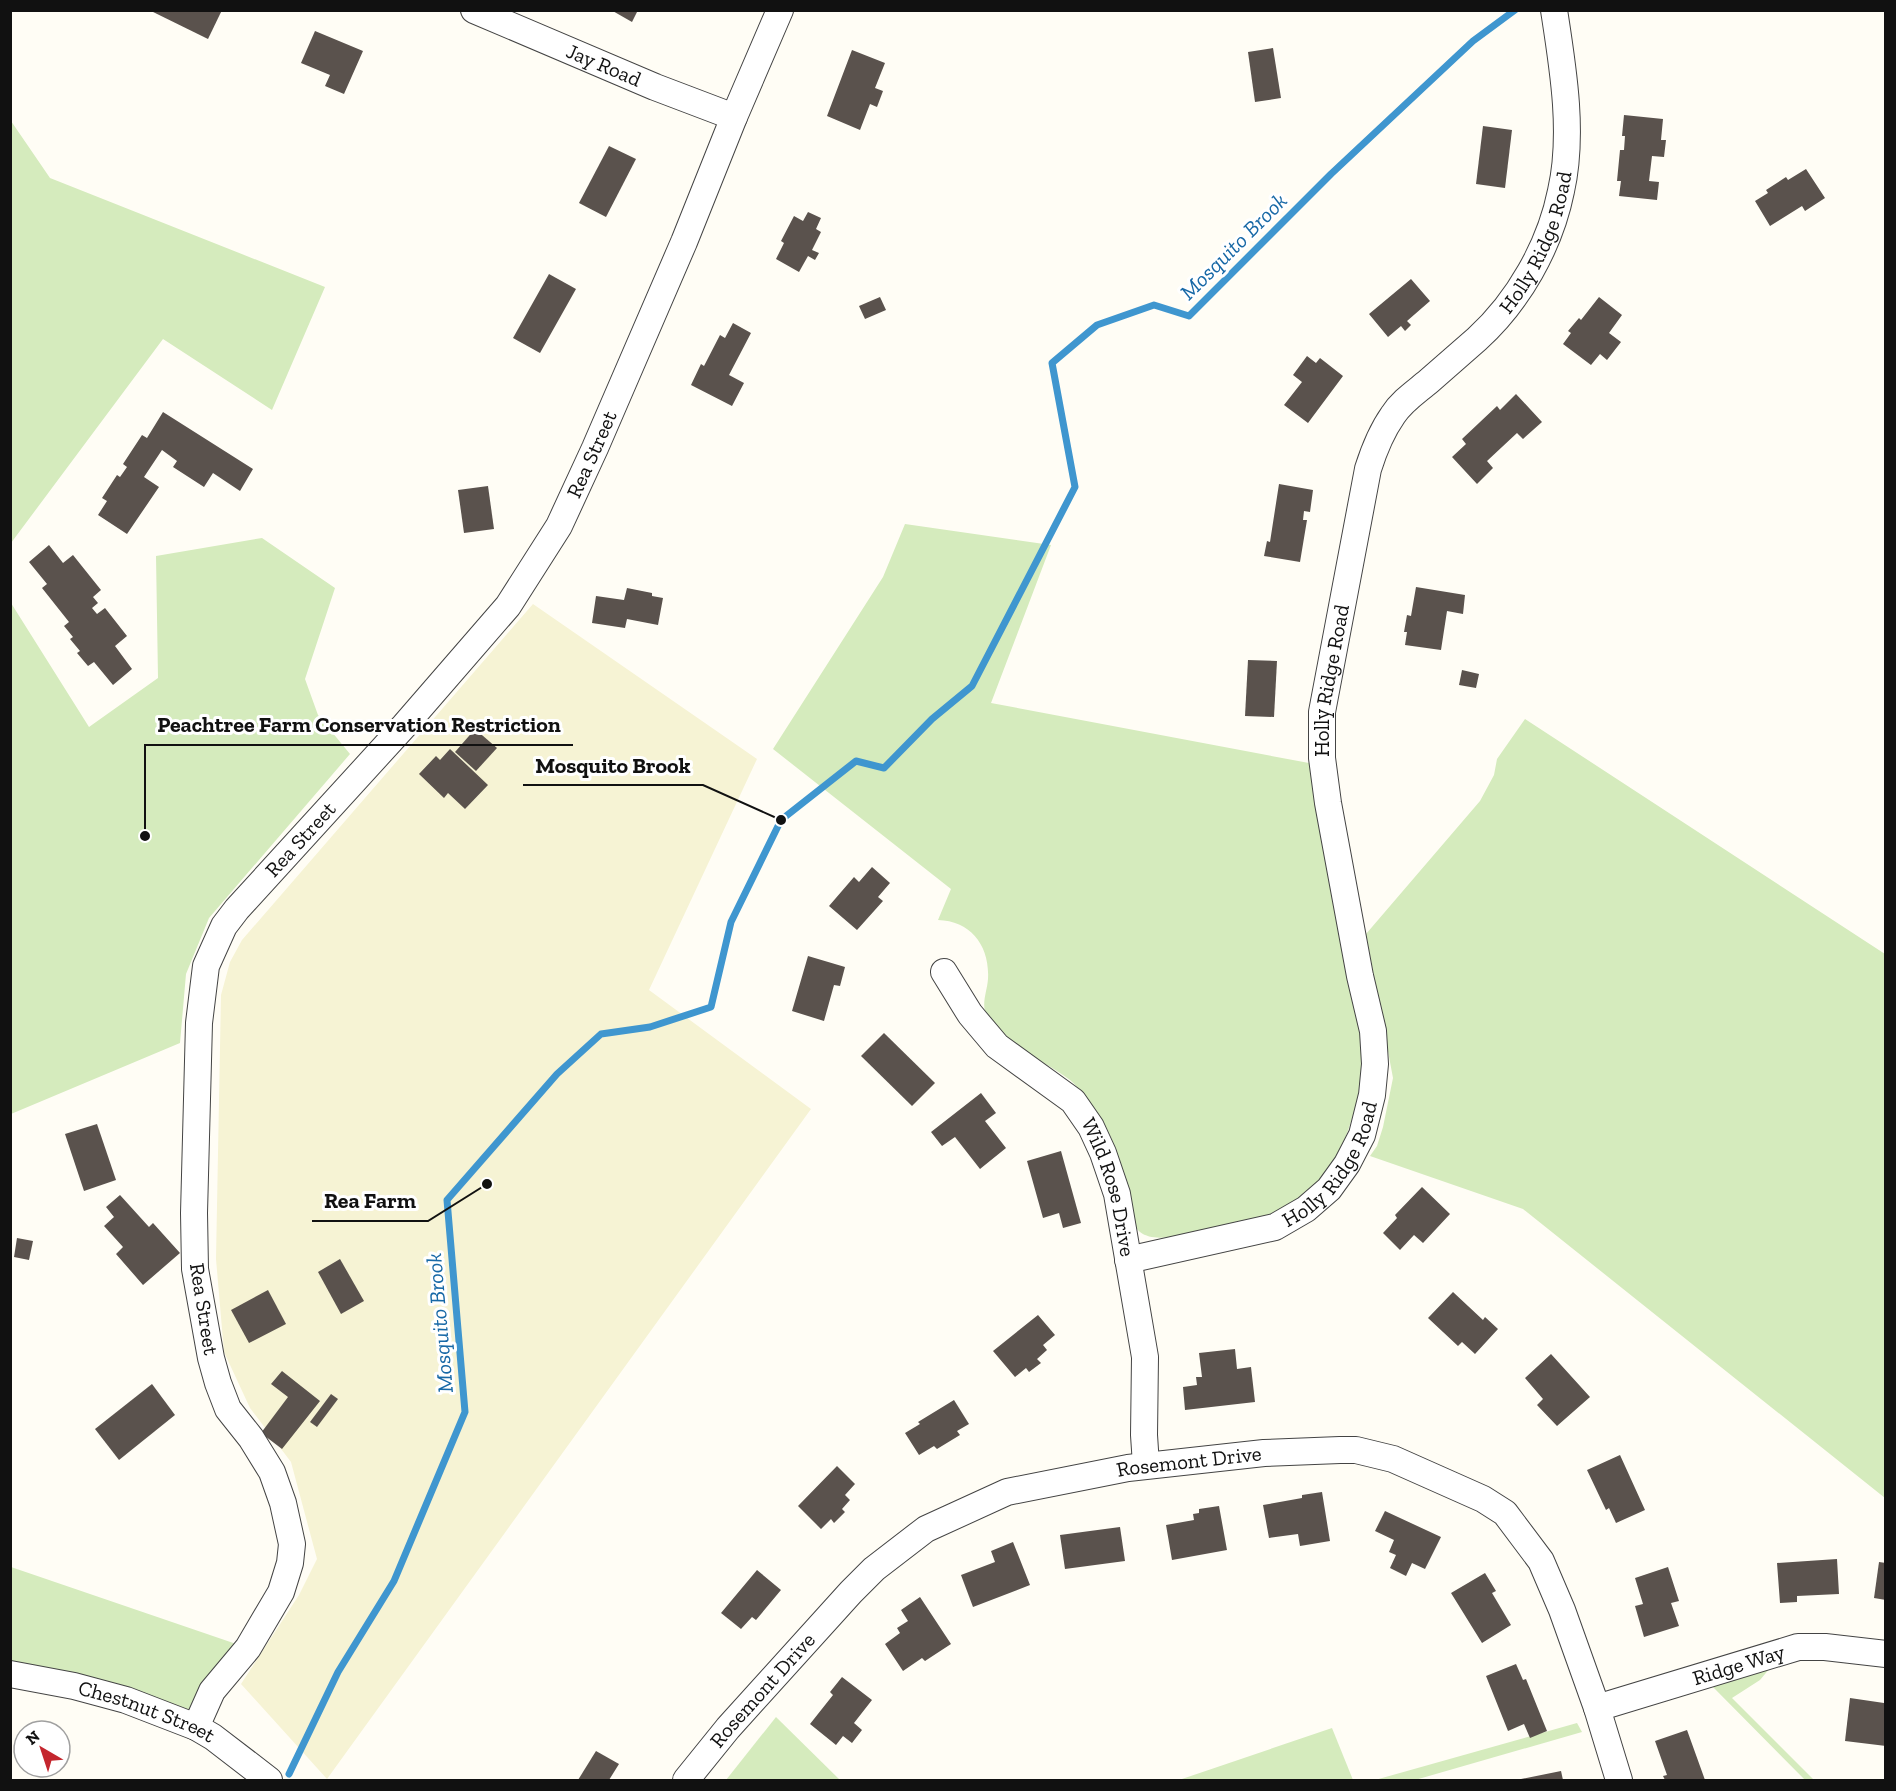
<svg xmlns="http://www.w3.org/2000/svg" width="1896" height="1791" font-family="'Zilla Slab',serif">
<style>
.farmland{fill:#f6f3d4}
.green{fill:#d5ebbd}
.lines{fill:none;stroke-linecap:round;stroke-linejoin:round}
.stream{stroke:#3f96cf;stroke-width:7}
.building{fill:#5a524d}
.street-casing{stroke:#444;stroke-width:28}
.street{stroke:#fff;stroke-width:26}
.labels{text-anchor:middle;stroke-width:6;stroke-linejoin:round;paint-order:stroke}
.street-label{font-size:21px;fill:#111;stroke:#fff}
.water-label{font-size:22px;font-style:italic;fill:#1768a6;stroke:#fff}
.leader{fill:none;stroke:#111;stroke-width:2}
.callout-dot{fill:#111;stroke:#fff;stroke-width:2}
.callout-label{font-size:22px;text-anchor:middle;font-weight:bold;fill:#111;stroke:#fff;stroke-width:6;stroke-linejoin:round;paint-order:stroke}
</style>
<rect width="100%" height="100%" fill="#fffdf5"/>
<path class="farmland" d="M 533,604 L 757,759 L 649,990 L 811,1109 L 327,1779 L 241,1684 L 299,1595 L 317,1559 L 291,1462 L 250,1408 L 224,1352 L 216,1259 L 221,995 L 230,962 L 242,940 Z"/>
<g class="green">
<path d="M 11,121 L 50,178 L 325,287 L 272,410 L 163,339 L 11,543 Z"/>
<path d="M 905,524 L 1051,545 L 991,703 L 1309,763 C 1320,826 1331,889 1344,952 C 1350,987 1364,1023 1363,1059 C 1362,1093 1345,1154 1322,1180 C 1312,1191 1298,1200 1285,1207 C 1257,1222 1226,1227 1195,1232 C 1180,1235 1154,1243 1140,1232 C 1126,1220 1125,1180 1120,1163 C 1114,1140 1103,1118 1087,1099 C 1082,1093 1076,1085 1070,1080 C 1045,1060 1004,1047 988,1019 C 980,1005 987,993 988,979 C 990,946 971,921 938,920 L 951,889 L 773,749 L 883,577 Z"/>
<path d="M 262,538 L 335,588 L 305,679 L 318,715 L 350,754 L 209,918 L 186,974 L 180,1043 L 11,1114 L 11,603 L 89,727 L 158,678 L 156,556 Z"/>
<path d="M 1525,719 L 1885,954 L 1885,1498 L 1523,1209 L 1370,1156 L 1377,1146 L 1383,1127 L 1393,1078 L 1366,934 L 1480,801 L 1494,775 L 1497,759 Z"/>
<path d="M 11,1567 L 248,1648 L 196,1727 L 11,1674 Z"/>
<path d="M 1770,1668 L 1760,1680 L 1732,1698 L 1814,1780 L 1805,1780 L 1712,1686 Z"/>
<path d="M 776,1717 L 840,1780 L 726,1780 Z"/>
<path d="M 1577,1723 L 1582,1732 L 1415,1780 L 1375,1780 Z"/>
<path d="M 1332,1728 L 1353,1780 L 1179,1780 Z"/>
</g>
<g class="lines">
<path class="stream" d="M 289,1774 L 338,1672 L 394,1581 L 465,1412 L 447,1200 L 557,1074 L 601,1034 L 650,1027 L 711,1007 L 731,922 L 781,820 L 856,761 L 884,768 L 932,719 L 972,686 L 1075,487 L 1052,363 L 1097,325 L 1154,305 L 1189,316 L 1331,174 L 1473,41 L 1515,10"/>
</g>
<g class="building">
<path d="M 149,10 L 222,10 L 208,39 Z"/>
<path d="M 611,10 L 638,10 L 632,22 Z"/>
<path d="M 315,31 L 363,51 L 344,94 L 325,86 L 330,75 L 301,63 Z"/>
<path d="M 1273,48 L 1281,98 L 1255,102 L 1248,52 Z"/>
<path d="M 852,50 L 885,63 L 875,88 L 883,91 L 877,107 L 870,104 L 860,130 L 827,116 Z"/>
<path d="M 1624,115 L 1663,119 L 1661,140 L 1666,140 L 1664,157 L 1652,156 L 1649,181 L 1659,182 L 1657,200 L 1619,196 L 1621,181 L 1617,181 L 1620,150 L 1624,150 L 1625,136 L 1622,136 Z"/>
<path d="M 1483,126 L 1512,130 L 1505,188 L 1476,184 Z"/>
<path d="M 609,146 L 636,159 L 606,217 L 579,203 Z"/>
<path d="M 1806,169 L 1825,198 L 1805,211 L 1802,206 L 1770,226 L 1755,201 L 1768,193 L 1766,190 L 1786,177 L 1788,180 Z"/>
<path d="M 808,212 L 821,218 L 816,229 L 821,232 L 812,250 L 819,253 L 815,260 L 808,256 L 799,272 L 776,259 L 784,243 L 781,241 L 794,216 L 803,221 Z"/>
<path d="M 549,274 L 576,289 L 540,353 L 513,338 Z"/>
<path d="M 1411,279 L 1430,301 L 1407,321 L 1411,325 L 1405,331 L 1401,326 L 1388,337 L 1369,314 Z"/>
<path d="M 880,297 L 886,310 L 865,319 L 859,306 Z"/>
<path d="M 1599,297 L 1622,315 L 1609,333 L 1621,342 L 1607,360 L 1600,354 L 1591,365 L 1563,344 L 1571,333 L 1568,331 L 1579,318 L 1581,320 Z"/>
<path d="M 733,323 L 751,333 L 729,375 L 744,383 L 732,406 L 691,385 L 701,364 L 704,366 L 720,335 L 725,338 Z"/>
<path d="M 1307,356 L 1316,363 L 1320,358 L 1343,376 L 1308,423 L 1284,405 L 1302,382 L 1293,375 Z"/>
<path d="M 1516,394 L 1542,422 L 1523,439 L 1517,433 L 1487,461 L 1493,468 L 1477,484 L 1452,457 L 1466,444 L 1462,439 L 1497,406 L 1500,410 Z"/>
<path d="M 163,412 L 253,469 L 240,491 L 213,473 L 204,487 L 173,467 L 177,461 L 162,450 L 144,477 L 159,487 L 127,534 L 98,515 L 107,501 L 102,498 L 117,475 L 120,477 L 127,467 L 123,464 L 142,435 L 147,438 Z"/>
<path d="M 1279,484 L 1313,490 L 1310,512 L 1304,511 L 1303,520 L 1307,520 L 1300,562 L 1264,556 L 1267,541 L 1270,542 Z"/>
<path d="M 488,486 L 494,529 L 464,533 L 458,490 Z"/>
<path d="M 49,545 L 63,563 L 73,555 L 101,590 L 93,597 L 98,603 L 92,608 L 97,614 L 105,608 L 127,636 L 115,646 L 132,669 L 113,685 L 94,662 L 88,666 L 77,653 L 80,651 L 70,639 L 73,637 L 64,626 L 69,622 L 42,588 L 47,584 L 29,562 Z"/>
<path d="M 1416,587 L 1465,595 L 1463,614 L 1447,611 L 1441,650 L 1405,645 L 1407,632 L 1404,632 L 1407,615 L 1411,616 Z"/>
<path d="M 627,588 L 652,593 L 652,596 L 663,598 L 658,625 L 627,619 L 625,628 L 592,623 L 596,596 L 624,600 Z"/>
<path d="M 1248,660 L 1277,661 L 1274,717 L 1245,716 Z"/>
<path d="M 1462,670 L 1479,674 L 1476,688 L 1459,685 Z"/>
<path d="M 475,729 L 497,748 L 476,771 L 455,752 Z"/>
<path d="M 450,749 L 488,785 L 465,809 L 448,793 L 444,798 L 419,774 L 436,756 L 440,760 Z"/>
<path d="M 872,867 L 890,883 L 878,897 L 883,901 L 857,930 L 829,906 L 854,877 L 859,882 Z"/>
<path d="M 808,956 L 845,967 L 840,986 L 834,985 L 824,1021 L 792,1011 Z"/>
<path d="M 884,1033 L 935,1083 L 912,1106 L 861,1056 Z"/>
<path d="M 981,1093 L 996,1113 L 985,1121 L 1006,1148 L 980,1169 L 955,1137 L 942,1146 L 931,1132 Z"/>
<path d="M 97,1124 L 116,1180 L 84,1191 L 65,1134 Z"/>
<path d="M 1061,1151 L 1081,1223 L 1063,1228 L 1059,1213 L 1043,1218 L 1027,1161 Z"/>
<path d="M 1422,1187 L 1450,1214 L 1423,1243 L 1414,1235 L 1400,1250 L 1383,1233 L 1397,1218 L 1395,1215 Z"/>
<path d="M 120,1195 L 149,1227 L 153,1223 L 180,1253 L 143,1285 L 116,1254 L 123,1247 L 104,1226 L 114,1217 L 106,1207 Z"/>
<path d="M 17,1238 L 33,1241 L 29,1260 L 14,1257 Z"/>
<path d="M 340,1259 L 364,1301 L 341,1314 L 318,1272 Z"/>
<path d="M 268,1290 L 286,1324 L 249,1343 L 231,1310 Z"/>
<path d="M 1453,1292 L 1483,1320 L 1485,1317 L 1498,1329 L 1475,1354 L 1462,1342 L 1458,1346 L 1428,1318 Z"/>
<path d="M 1038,1315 L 1055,1335 L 1043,1345 L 1047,1350 L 1037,1359 L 1041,1363 L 1029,1372 L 1026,1368 L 1015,1377 L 993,1351 Z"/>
<path d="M 1235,1349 L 1237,1369 L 1251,1367 L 1255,1402 L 1185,1410 L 1183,1387 L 1197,1385 L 1196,1377 L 1202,1377 L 1199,1353 Z"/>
<path d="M 1551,1354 L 1590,1397 L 1557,1426 L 1537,1405 L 1543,1399 L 1525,1378 Z"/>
<path d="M 282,1371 L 320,1401 L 282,1449 L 261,1433 L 288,1397 L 271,1384 Z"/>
<path d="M 152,1384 L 175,1415 L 119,1460 L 95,1429 Z"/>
<path d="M 331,1394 L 338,1399 L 317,1427 L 310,1422 Z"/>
<path d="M 954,1400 L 969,1424 L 957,1431 L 960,1435 L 937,1449 L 934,1446 L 919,1455 L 905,1433 L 920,1424 L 918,1422 Z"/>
<path d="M 1620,1455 L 1645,1510 L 1616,1523 L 1609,1508 L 1606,1510 L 1587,1470 Z"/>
<path d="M 837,1466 L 855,1484 L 845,1495 L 850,1500 L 842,1509 L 845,1512 L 834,1523 L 831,1519 L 821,1529 L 798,1506 Z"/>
<path d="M 1322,1492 L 1330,1541 L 1300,1546 L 1298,1534 L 1269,1538 L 1263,1505 L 1302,1498 L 1302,1495 Z"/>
<path d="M 1219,1506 L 1227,1550 L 1172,1560 L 1166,1525 L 1194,1520 L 1193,1514 L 1199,1513 L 1199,1509 Z"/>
<path d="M 1385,1511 L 1441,1537 L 1425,1569 L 1412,1563 L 1406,1576 L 1390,1568 L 1396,1555 L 1389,1552 L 1394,1540 L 1375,1531 Z"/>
<path d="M 1120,1527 L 1125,1561 L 1065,1569 L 1060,1535 Z"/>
<path d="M 1013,1542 L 1030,1585 L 973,1607 L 961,1575 L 995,1562 L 991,1551 Z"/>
<path d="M 1837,1559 L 1839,1594 L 1797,1596 L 1797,1602 L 1780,1603 L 1777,1563 Z"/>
<path d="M 1879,1562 L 1886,1563 L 1886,1600 L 1874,1598 Z"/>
<path d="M 1668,1567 L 1679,1601 L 1671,1603 L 1679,1626 L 1644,1637 L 1635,1606 L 1643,1604 L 1635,1578 Z"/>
<path d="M 757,1570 L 781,1590 L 756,1620 L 752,1617 L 741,1629 L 721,1613 Z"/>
<path d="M 1485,1573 L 1496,1591 L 1492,1593 L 1511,1625 L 1482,1643 L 1451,1593 Z"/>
<path d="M 920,1597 L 951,1644 L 925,1661 L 922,1658 L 903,1671 L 885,1644 L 900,1633 L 897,1628 L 908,1621 L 901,1610 Z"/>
<path d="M 1516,1664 L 1523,1680 L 1526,1679 L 1547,1731 L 1530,1738 L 1524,1724 L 1508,1731 L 1486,1676 Z"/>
<path d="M 842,1677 L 872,1700 L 854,1723 L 862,1730 L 852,1743 L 843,1736 L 836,1745 L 810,1724 L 833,1695 L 830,1692 Z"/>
<path d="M 1850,1698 L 1884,1703 L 1886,1746 L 1845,1741 Z"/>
<path d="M 1687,1730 L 1705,1780 L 1665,1780 L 1663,1776 L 1667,1775 L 1655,1741 Z"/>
<path d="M 596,1751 L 619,1764 L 609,1780 L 578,1780 Z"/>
<path d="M 1561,1771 L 1563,1780 L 1521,1780 L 1521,1779 Z"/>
</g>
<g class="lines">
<defs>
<g id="street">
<path id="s1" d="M 474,10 L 655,87 L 734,117"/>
<path id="s2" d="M 944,972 L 970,1014 L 997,1046 L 1073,1101 L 1091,1127 L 1103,1153 L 1117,1194 L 1145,1357 L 1144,1435 L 1146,1465"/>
<path id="s3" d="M 1128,1260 L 1275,1227 L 1306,1209 L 1329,1189 L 1347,1164 L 1362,1135 L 1372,1095 L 1375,1064 L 1373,1031 L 1360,976 L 1328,803 L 1322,758 L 1322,712 L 1368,469 C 1374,450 1381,432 1393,415 C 1402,401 1416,392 1429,381 C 1445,367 1461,353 1477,339 C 1518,302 1550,246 1561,191 C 1574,134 1563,68 1554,10"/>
<path id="s4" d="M 10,1674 L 74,1686 L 126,1700 L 196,1727 L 213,1737 L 269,1780"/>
<path id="s5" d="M 1597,1708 L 1798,1647 L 1825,1647 L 1886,1654"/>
<path id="s6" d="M 196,1727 L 212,1691 L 248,1648 L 281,1592 L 290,1563 L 292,1544 L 283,1503 L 272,1472 L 251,1438 L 228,1409 L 218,1383 L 211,1358 L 195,1269 L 194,1213 L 199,1023 L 206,966 L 224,926 L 237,909 L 404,726 L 508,606 L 559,526 L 595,448 L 684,242 L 734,117 L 780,10"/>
<path id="s7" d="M 686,1780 L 728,1728 L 851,1592 L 874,1569 L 926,1529 L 1007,1492 L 1128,1468 L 1264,1453 L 1340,1450 L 1356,1450 L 1393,1459 L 1483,1499 L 1505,1513 L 1541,1561 L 1562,1610 L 1597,1708 L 1619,1780"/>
</g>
</defs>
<use href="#street" class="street-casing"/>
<use href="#street" class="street"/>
</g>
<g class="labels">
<g class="street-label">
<text dy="7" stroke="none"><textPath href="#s1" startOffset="141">Jay Road</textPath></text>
<text dy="7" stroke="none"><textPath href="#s3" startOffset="1246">Holly Ridge Road</textPath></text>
<text dy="7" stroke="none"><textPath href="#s6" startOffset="1455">Rea Street</textPath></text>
<text dy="7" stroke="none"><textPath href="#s3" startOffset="742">Holly Ridge Road</textPath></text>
<text dy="7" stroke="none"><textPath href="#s6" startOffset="969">Rea Street</textPath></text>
<text dy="7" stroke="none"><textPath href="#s3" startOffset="238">Holly Ridge Road</textPath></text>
<text dy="7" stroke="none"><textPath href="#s2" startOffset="280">Wild Rose Drive</textPath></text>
<text transform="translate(204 1309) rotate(81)" y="7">Rea Street</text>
<text dy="7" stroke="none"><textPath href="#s7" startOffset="622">Rosemont Drive</textPath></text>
<text dy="7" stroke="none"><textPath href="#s5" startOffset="148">Ridge Way</textPath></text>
<text dy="7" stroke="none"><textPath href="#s7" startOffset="118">Rosemont Drive</textPath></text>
<text dy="7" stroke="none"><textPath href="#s4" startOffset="142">Chestnut Street</textPath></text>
</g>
<g class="water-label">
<text transform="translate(1233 246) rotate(-45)" y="8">Mosquito Brook</text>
<text transform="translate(439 1323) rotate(-95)" y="8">Mosquito Brook</text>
</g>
</g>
<path class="leader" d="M145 836L145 745H573M781 820L703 785H523M487 1184L428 1221H312"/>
<g class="callout-dot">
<circle cx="145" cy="836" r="6"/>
<circle cx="781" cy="820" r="6"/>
<circle cx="487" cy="1184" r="6"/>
</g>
<g class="callout-label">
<text x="359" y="732">Peachtree Farm Conservation Restriction</text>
<text x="613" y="773">Mosquito Brook</text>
<text x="370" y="1208">Rea Farm</text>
</g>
<rect width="1896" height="1791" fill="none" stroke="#111111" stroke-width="24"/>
<g transform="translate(42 1749) rotate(321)"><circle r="28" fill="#ffffff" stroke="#a0a0a0" stroke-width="1.5"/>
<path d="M0-4.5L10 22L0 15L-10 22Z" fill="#c4262e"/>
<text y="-9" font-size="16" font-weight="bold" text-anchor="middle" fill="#111111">N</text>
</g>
</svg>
